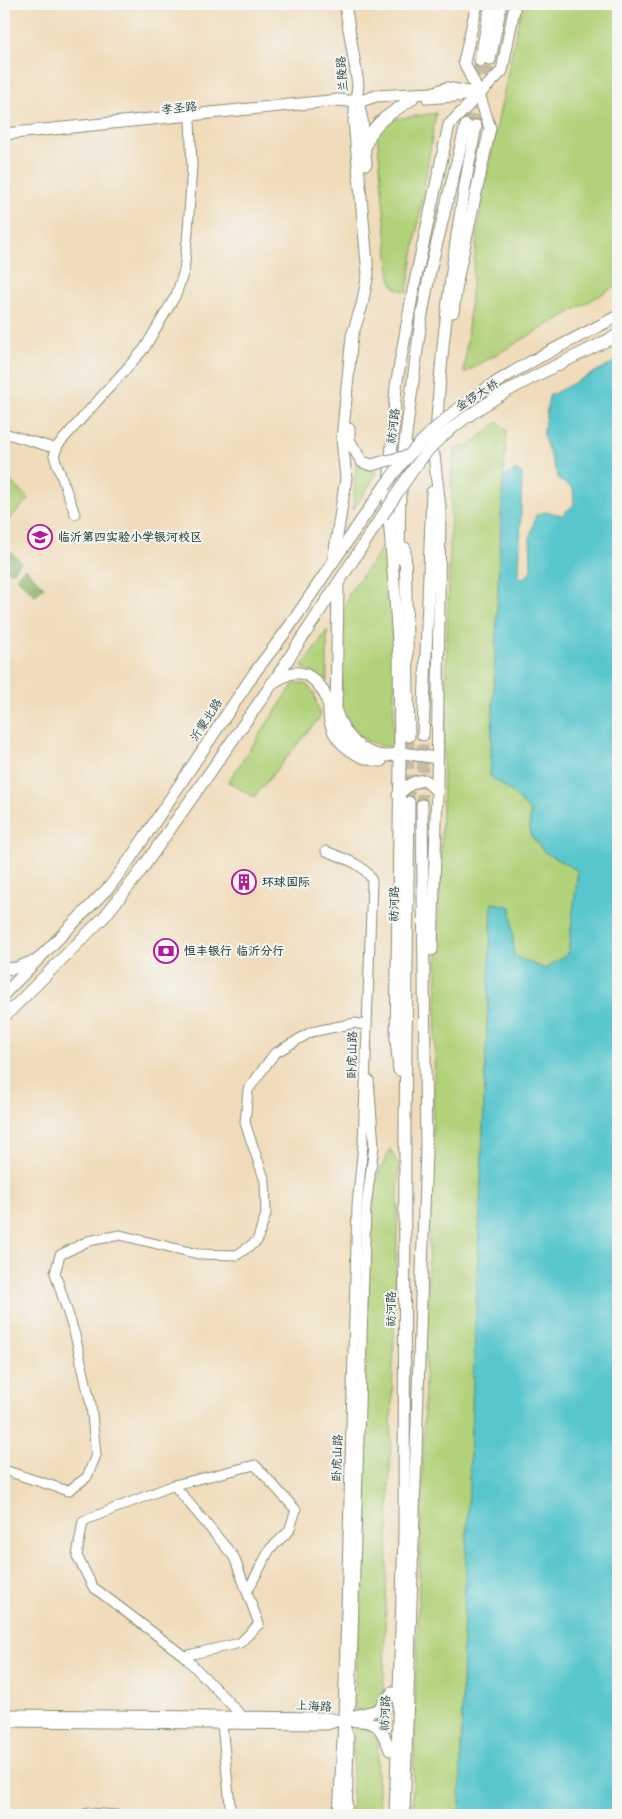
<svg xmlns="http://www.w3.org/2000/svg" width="622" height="1819" font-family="'Shantell Sans','LXGW WenKai TC',sans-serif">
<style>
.green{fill:#b2d27a;stroke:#688857}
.forest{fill:#8db46a;stroke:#56784f}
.water{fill:#58c6cd;stroke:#3c8280}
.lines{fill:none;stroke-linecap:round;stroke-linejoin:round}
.major-tunnel{stroke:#c6bc9f;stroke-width:11;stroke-dasharray:11 5.5;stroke-linecap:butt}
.minor-casing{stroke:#888c77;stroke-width:11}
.major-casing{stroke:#888c77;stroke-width:13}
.minor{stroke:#fff;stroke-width:9}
.major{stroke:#fff;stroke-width:11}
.major-bridge-casing{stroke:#888c77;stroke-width:13;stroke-linecap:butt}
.major-bridge{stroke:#fff;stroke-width:11}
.labels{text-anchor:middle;stroke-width:4;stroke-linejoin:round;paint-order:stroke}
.street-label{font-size:12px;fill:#1f3d34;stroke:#f6f6f2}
.poi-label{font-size:12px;font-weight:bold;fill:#1f3d34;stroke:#f6f6f2;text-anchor:start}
</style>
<rect width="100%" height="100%" fill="#f6f6f2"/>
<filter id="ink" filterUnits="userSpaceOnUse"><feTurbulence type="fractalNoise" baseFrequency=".02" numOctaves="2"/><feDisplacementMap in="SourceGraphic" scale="10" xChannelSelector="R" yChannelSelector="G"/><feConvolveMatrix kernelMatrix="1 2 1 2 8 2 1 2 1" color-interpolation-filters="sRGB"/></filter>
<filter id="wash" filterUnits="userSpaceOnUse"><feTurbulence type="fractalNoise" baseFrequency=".0096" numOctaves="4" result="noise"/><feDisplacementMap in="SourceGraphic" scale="20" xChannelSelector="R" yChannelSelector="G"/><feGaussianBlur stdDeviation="1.12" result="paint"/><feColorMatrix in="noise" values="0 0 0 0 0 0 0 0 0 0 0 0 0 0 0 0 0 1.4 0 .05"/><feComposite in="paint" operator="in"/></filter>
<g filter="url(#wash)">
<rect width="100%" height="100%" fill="#f0dcba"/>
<g class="green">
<path d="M 522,4 L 618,4 L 618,285 L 464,373 L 474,262 L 483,193 Z"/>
<path d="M 436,113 L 407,292 L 395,288 L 390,278 L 377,132 L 388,120 Z"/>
<path d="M 498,422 L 507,431 L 503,477 L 490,776 L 513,793 L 530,811 L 530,834 L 544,852 L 578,871 L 568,955 L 545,969 L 514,956 L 511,907 L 492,903 L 463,1635 L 460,1815 L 412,1815 L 452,474 L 455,449 L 472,444 Z"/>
<path d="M 356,463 L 377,473 L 353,510 Z"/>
<path d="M 4,475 L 29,499 L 4,525 Z"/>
<path d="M 397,528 L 393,748 C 367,744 350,734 341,709 L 343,618 L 349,593 Z"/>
<path d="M 327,630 L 327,681 L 302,667 Z"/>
<path d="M 299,683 L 307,685 L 314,693 L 320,717 L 254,797 L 228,782 L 293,685 Z"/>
<path d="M 390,1149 L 399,1165 L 383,1704 L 382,1729 L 378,1736 L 377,1777 L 381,1815 L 351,1815 L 371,1198 L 378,1176 Z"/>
</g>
<g class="forest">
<path d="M 4,545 L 21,562 L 11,573 L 4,566 Z"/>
<path d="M 25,568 L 44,587 L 35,596 L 16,577 Z"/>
</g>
<path class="water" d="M 618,360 L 618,1815 L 460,1815 L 463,1635 L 492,903 L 511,907 L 514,956 L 545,969 L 568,954 L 578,871 L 544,852 L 530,834 L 530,811 L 513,793 L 490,776 L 503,477 L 516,470 L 522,474 L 519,577 L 525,578 L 531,570 L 530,537 L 536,515 L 546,512 L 562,515 L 574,505 L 573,488 L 559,480 L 543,435 L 549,396 Z"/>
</g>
<g filter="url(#ink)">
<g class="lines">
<g class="major-tunnel">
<path d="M 466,125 L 480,61"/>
<path d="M 476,126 L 490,60"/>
<path d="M 409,802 L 409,736"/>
<path d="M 422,805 L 423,735"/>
</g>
<defs>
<g id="minor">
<path d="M 4,433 L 57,449"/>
<path d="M 75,514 L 54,456 L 58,445 L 144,349 L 176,295 L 184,271 L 188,231 L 192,165 L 190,121"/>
<path d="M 326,851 C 342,858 366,864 372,881 L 363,1144 L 357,1206 L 343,1720 L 338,1815"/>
<path d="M 4,1470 L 68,1491 L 87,1477 L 96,1455 L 91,1405 L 75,1335 L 55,1273 L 60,1255 L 88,1241 L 120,1235 L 198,1254 L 237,1255 L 257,1241 L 266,1214 L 265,1181 L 245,1123 L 248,1090 L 274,1054 L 311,1032 L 355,1023 L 365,1025"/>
<path d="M 174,1485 L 234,1557 L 259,1624 L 240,1643 L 184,1656 L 243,1717"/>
<path d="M 184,1656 L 93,1587 L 77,1556 L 83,1521 L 174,1485 L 255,1465 L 296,1510 L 289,1531 L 270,1549 L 247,1592"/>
<path d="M 4,1714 L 327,1717 L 340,1720"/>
<path d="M 4,1722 L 327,1725 L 343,1720"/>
<path d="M 222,1724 L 231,1815"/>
<path d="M 84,1815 L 88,1813 L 117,1815"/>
<path d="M 347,1815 L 349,1737 L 343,1720 L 351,1703 L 366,1207 L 374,1146 L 369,1080"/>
</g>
<g id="major">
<path d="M 490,60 L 501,4"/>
<path d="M 480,61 L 491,4"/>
<path d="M 428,98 L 467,95"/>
<path d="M 359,106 L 362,120 L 366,164"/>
<path d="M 4,134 L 339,100 L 358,102 L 376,96 L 432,93 L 447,88 L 479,94"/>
<path d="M 366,146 C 371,122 394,112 412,99"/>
<path d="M 453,312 L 458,276 L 490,128 L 479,94 L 464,62 L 477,4"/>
<path d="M 349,429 L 349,440 L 362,462 L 372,465 L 382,462"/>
<path d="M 436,434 C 442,330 456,228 476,126"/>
<path d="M 401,492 L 400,480 L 421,320 L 430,271 L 466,125"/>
<path d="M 405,548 L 409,736"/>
<path d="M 334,556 L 346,478 L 342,439 L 352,336 L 362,305 L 368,274 L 354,121 L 358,84 L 345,4"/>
<path d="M 399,558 L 400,484"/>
<path d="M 338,586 L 336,712 C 344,734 360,755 386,756 C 392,756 397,753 402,753 C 414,754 426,757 437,758"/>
<path d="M 399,649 L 400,762 L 396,1039 L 399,1070"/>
<path d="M 399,655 L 388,502 L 396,386 L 413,291 L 449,125 L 502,71 L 515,4"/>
<path d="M 272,683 C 278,680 286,674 293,673 C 310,670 324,688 328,703 C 330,710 328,718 331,725 C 337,746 360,760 381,761"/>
<path d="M 423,735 L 432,492"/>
<path d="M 398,795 C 407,786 412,781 425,780 L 437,791"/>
<path d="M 432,950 L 437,791 L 440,507 L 434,455"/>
<path d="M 4,969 L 16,968 L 31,962"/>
<path d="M 4,994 L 110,886 L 130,859 L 255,672 L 287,630 L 384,487"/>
<path d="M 4,1017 L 104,917 L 137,876 L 272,684 L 382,516"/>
<path d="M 346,1718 L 378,1710 L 392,1693"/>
<path d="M 343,1720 C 375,1722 378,1719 390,1750"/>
<path d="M 395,1815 L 404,1535 L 405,1125 L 409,802"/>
<path d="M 404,1815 L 426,1150 L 422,805"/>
</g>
</defs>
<use href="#minor" class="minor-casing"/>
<use href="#major" class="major-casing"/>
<use href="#minor" class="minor"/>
<use href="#major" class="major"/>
<defs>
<g id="major-bridge">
<path d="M 382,462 L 407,456"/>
<path d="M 384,487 C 446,398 527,364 618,316"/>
<path d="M 382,516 C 398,493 415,463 434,444 C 485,395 556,367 618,335"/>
</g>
</defs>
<use href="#major-bridge" class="major-bridge-casing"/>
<use href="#major-bridge" class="major-bridge"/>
</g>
</g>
<defs>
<symbol id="school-ring" viewBox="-11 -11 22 22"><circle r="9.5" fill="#f6f6f2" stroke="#b5179e" stroke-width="1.5"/><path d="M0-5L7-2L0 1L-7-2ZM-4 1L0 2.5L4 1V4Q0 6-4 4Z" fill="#b5179e"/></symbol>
<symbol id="building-ring" viewBox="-11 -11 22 22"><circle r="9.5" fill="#f6f6f2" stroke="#b5179e" stroke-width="1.5"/><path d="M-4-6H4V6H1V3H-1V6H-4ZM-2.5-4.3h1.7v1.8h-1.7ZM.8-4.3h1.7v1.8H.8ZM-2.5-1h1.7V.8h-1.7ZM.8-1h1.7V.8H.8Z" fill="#b5179e"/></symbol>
<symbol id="bank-ring" viewBox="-11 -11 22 22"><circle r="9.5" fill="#f6f6f2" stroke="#b5179e" stroke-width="1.5"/><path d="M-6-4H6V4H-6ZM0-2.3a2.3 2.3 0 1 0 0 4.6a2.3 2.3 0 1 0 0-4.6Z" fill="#b5179e"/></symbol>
</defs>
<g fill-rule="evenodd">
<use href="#school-ring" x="26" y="523" width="28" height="28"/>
<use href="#building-ring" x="230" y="868" width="28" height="28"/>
<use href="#bank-ring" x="152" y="937" width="28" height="28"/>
</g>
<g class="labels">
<g class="street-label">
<text transform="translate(342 74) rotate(-95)" y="4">兰陵路</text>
<text transform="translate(179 108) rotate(-6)" y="4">孝圣路</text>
<text transform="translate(477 395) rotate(-32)" y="4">金锣大桥</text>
<text transform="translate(393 426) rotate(-83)" y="4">祊河路</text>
<text transform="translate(206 720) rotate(-57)" y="4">沂蒙北路</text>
<text transform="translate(394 904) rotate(-89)" y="4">祊河路</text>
<text transform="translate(352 1055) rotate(-89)" y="4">卧虎山路</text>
<text transform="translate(391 1309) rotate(-90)" y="4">祊河路</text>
<text transform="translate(337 1458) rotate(-88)" y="4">卧虎山路</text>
<text transform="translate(314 1706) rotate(3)" y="4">上海路</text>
<text transform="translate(385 1713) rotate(-88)" y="4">祊河路</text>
</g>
<g class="poi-label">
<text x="58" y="541">临沂第四实验小学银河校区</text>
<text x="262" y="886">环球国际</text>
<text x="184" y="955">恒丰银行 临沂分行</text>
</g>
</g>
<rect width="622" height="1819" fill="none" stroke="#f6f6f2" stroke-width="20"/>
</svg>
